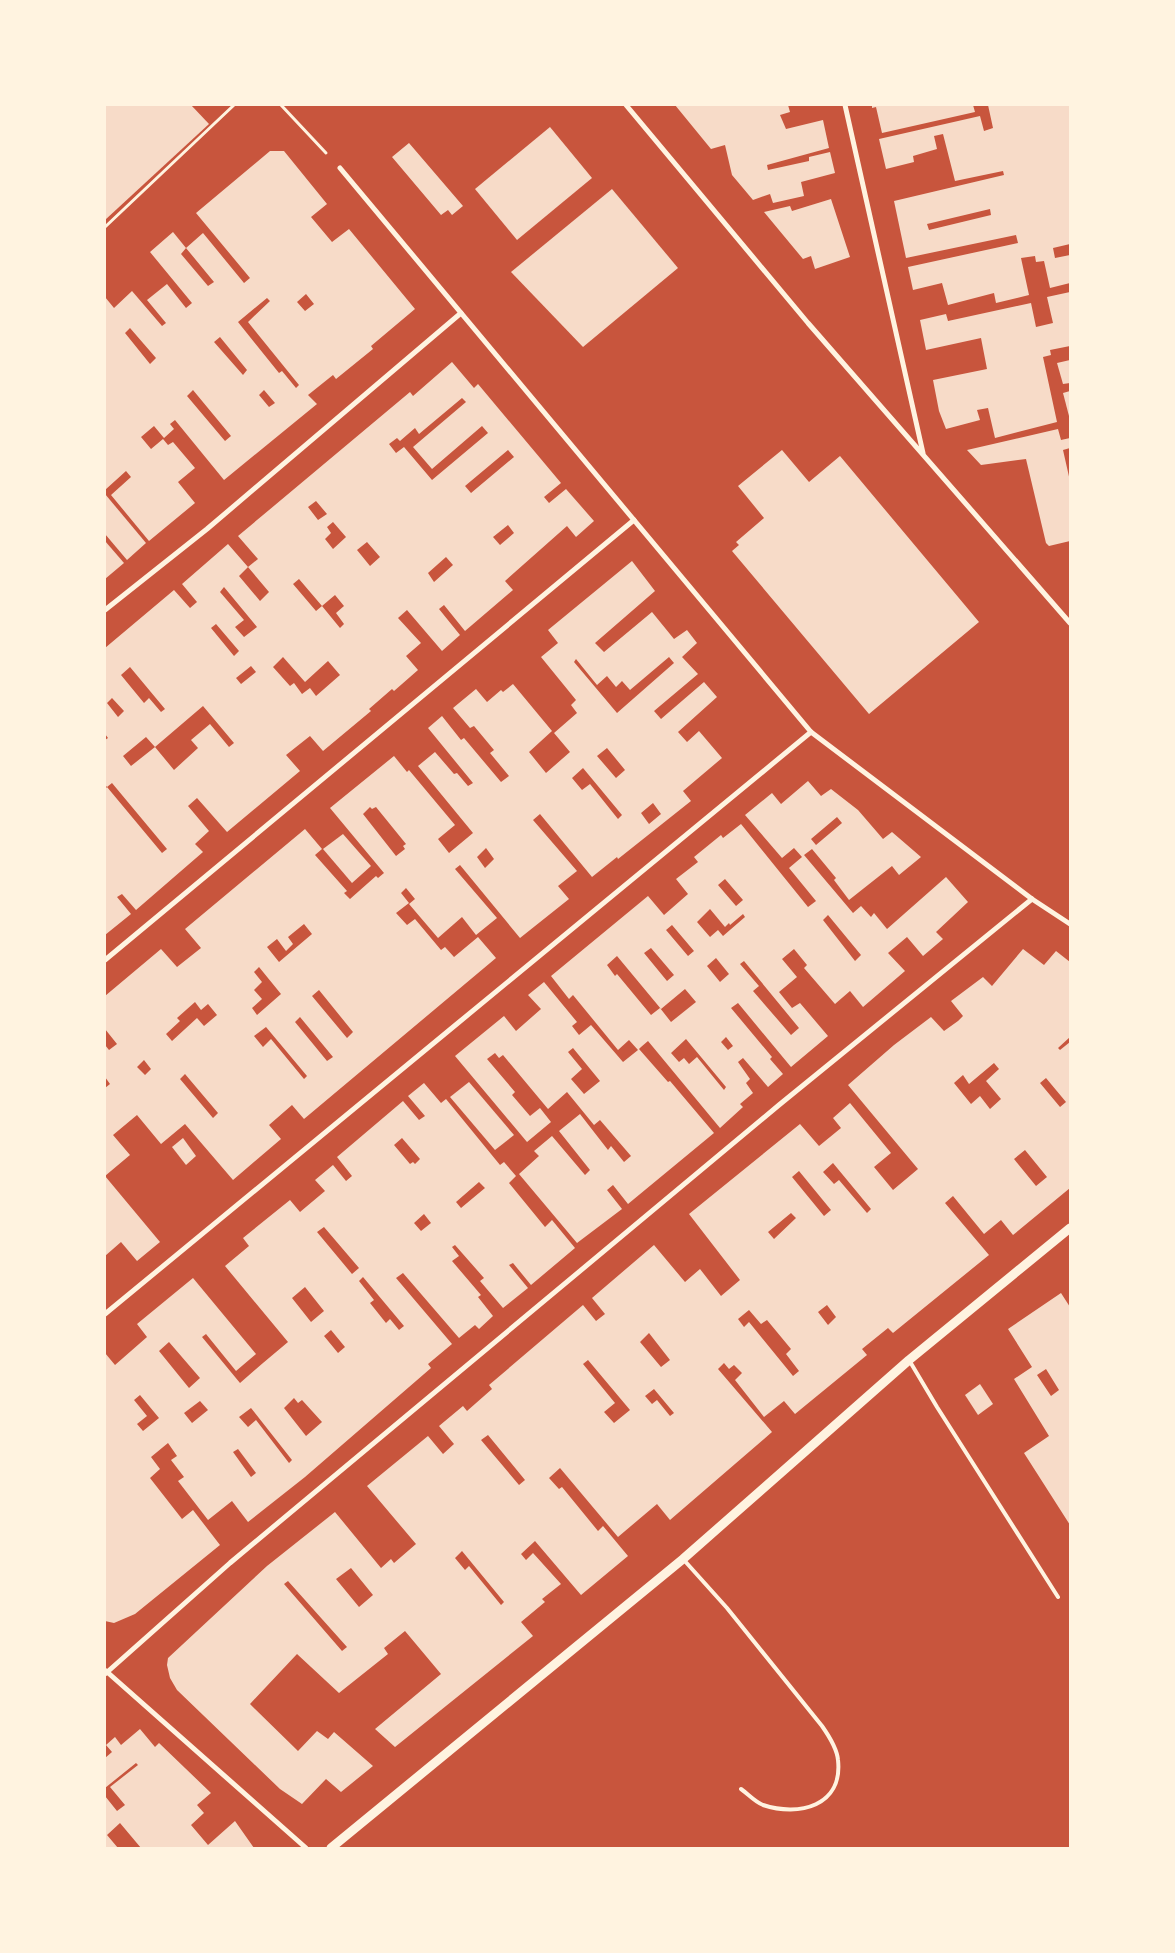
<svg xmlns="http://www.w3.org/2000/svg" width="1175" height="1953" font-family="'Public Sans',sans-serif">
<style>
.building{fill:#f7dbc8;fill-rule:evenodd}
.lines{fill:none;stroke-linecap:round;stroke-linejoin:round}
.path{stroke:#fff3e0;stroke-width:3}
.service{stroke:#fff3e0;stroke-width:4}
.minor{stroke:#fff3e0;stroke-width:5}
.tertiary{stroke:#fff3e0;stroke-width:9}
</style>
<rect width="100%" height="100%" fill="#c8553d"/>
<g class="building">
<path d="M 105,105 L 191,105 L 209,124 L 105,220 Z"/>
<path d="M 675,105 L 788,105 L 790,112 L 780,115 L 786,129 L 823,120 L 829,148 L 767,165 L 768,170 L 809,161 L 809,157 L 830,152 L 835,173 L 801,182 L 804,196 L 773,203 L 770,194 L 753,200 L 732,175 L 725,145 L 711,149 Z"/>
<path d="M 872,105 L 973,105 L 975,112 L 882,133 L 876,107 L 872,108 Z"/>
<path d="M 988,105 L 1070,105 L 1070,244 L 1053,248 L 1055,258 L 1070,255 L 1070,283 L 1050,288 L 1044,261 L 1036,262 L 1035,256 L 1021,258 L 1029,295 L 996,303 L 994,293 L 948,305 L 942,283 L 913,290 L 908,267 L 1018,243 L 1016,235 L 906,258 L 894,201 L 1004,175 L 1003,171 L 955,181 L 943,134 L 934,136 L 937,149 L 913,156 L 914,162 L 886,169 L 879,139 L 980,116 L 984,131 L 993,128 ZM 990,209 L 991,215 L 929,230 L 927,224 Z"/>
<path d="M 550,127 L 592,178 L 517,240 L 475,189 Z"/>
<path d="M 409,143 L 463,206 L 452,215 L 448,210 L 441,215 L 392,157 Z"/>
<path d="M 270,151 L 284,151 L 327,204 L 311,217 L 332,242 L 349,229 L 415,309 L 371,346 L 373,349 L 336,379 L 333,375 L 308,395 L 317,404 L 224,480 L 175,420 L 170,424 L 174,429 L 164,438 L 154,426 L 141,437 L 151,449 L 163,439 L 168,445 L 173,442 L 195,468 L 178,482 L 195,503 L 149,541 L 111,495 L 131,477 L 126,471 L 105,490 L 105,297 L 114,308 L 132,291 L 162,326 L 166,323 L 147,300 L 167,284 L 186,308 L 192,303 L 150,252 L 173,232 L 186,248 L 181,254 L 208,286 L 214,282 L 186,248 L 203,233 L 244,283 L 250,278 L 196,213 ZM 306,294 L 314,304 L 305,311 L 297,302 ZM 267,298 L 270,301 L 248,322 L 299,385 L 296,388 L 282,371 L 279,373 L 238,322 ZM 130,328 L 156,358 L 150,364 L 125,333 ZM 220,337 L 247,370 L 243,375 L 214,342 ZM 193,390 L 231,436 L 225,441 L 187,396 ZM 264,390 L 275,403 L 269,407 L 259,395 Z"/>
<path d="M 612,189 L 678,268 L 583,347 L 511,272 Z"/>
<path d="M 831,199 L 850,257 L 815,269 L 811,256 L 803,259 L 764,212 L 790,206 L 792,211 Z"/>
<path d="M 1070,292 L 1070,346 L 1050,350 L 1051,355 L 1043,357 L 1057,422 L 995,438 L 988,408 L 977,410 L 980,420 L 946,429 L 939,411 L 933,380 L 987,369 L 981,338 L 926,350 L 920,320 L 946,314 L 948,321 L 1031,303 L 1036,327 L 1053,323 L 1047,297 Z"/>
<path d="M 1070,360 L 1070,383 L 1063,384 L 1057,363 Z"/>
<path d="M 452,362 L 474,388 L 478,384 L 561,483 L 544,497 L 549,503 L 566,489 L 594,521 L 576,537 L 567,526 L 505,581 L 513,590 L 465,631 L 444,605 L 439,609 L 460,635 L 442,651 L 407,610 L 398,618 L 421,643 L 406,656 L 418,670 L 394,691 L 392,689 L 369,709 L 371,711 L 323,751 L 310,736 L 286,755 L 300,771 L 227,832 L 197,798 L 188,806 L 209,831 L 195,844 L 203,852 L 136,910 L 122,894 L 117,897 L 131,914 L 105,935 L 105,789 L 107,787 L 105,785 L 105,740 L 108,738 L 105,734 L 105,648 L 174,590 L 190,608 L 197,602 L 182,584 L 228,544 L 248,567 L 239,576 L 260,601 L 269,592 L 248,567 L 258,559 L 238,536 L 410,392 L 413,396 ZM 462,398 L 466,402 L 413,447 L 432,469 L 482,426 L 488,433 L 432,480 L 404,447 L 396,453 L 389,444 L 397,438 L 400,441 L 415,428 L 419,434 ZM 508,450 L 514,457 L 471,493 L 465,486 ZM 316,501 L 327,514 L 318,520 L 308,507 ZM 333,522 L 346,537 L 333,549 L 325,539 L 331,533 L 327,527 ZM 508,525 L 514,533 L 500,545 L 493,537 ZM 367,542 L 380,557 L 370,566 L 357,550 ZM 446,557 L 453,565 L 434,582 L 428,573 ZM 299,579 L 322,606 L 335,595 L 344,606 L 336,613 L 344,624 L 340,628 L 322,606 L 316,611 L 293,584 ZM 224,587 L 257,627 L 244,637 L 235,627 L 244,620 L 220,592 ZM 216,624 L 239,651 L 234,656 L 211,628 ZM 283,657 L 305,682 L 328,661 L 340,675 L 316,696 L 310,688 L 302,694 L 294,683 L 290,686 L 273,667 ZM 251,666 L 256,672 L 241,684 L 236,678 ZM 130,667 L 165,709 L 161,712 L 149,698 L 144,703 L 121,675 ZM 112,698 L 124,711 L 118,717 L 107,703 ZM 203,706 L 234,743 L 229,747 L 210,724 L 191,740 L 198,748 L 174,770 L 155,747 L 131,766 L 123,756 L 146,737 L 155,747 ZM 112,783 L 167,849 L 162,853 L 107,787 Z"/>
<path d="M 1070,391 L 1070,416 L 1069,416 L 1063,393 Z"/>
<path d="M 1058,429 L 1061,440 L 1070,438 L 1070,448 L 1063,450 L 1070,481 L 1070,541 L 1049,546 L 1046,543 L 1026,459 L 981,465 L 967,450 Z"/>
<path d="M 782,450 L 809,482 L 840,456 L 979,622 L 869,714 L 732,551 L 739,545 L 736,542 L 764,518 L 738,486 Z"/>
<path d="M 105,494 L 146,543 L 127,560 L 105,534 Z"/>
<path d="M 105,541 L 124,563 L 105,579 Z"/>
<path d="M 632,561 L 655,591 L 595,643 L 604,652 L 652,612 L 674,639 L 687,630 L 697,643 L 682,657 L 698,674 L 654,711 L 661,719 L 704,682 L 717,697 L 678,732 L 687,742 L 699,731 L 722,758 L 683,791 L 691,801 L 618,859 L 617,857 L 592,877 L 540,814 L 533,820 L 577,871 L 558,886 L 569,899 L 520,938 L 460,865 L 455,869 L 497,918 L 476,935 L 462,917 L 438,938 L 409,904 L 415,899 L 406,888 L 401,893 L 409,903 L 396,913 L 407,925 L 415,919 L 441,950 L 445,947 L 454,957 L 478,937 L 496,958 L 304,1119 L 292,1105 L 269,1125 L 281,1139 L 233,1180 L 185,1124 L 161,1144 L 137,1115 L 113,1135 L 130,1155 L 105,1176 L 160,1242 L 137,1261 L 121,1242 L 105,1256 L 105,1088 L 110,1084 L 105,1077 L 105,1045 L 109,1050 L 117,1044 L 105,1029 L 105,996 L 161,949 L 177,967 L 201,948 L 185,929 L 305,829 L 322,849 L 315,855 L 347,891 L 344,893 L 350,899 L 376,876 L 378,878 L 384,873 L 330,808 L 394,756 L 407,772 L 409,770 L 455,825 L 438,839 L 449,853 L 473,833 L 418,766 L 435,752 L 454,774 L 457,773 L 468,786 L 473,783 L 428,728 L 442,716 L 461,740 L 464,738 L 501,782 L 509,776 L 490,753 L 494,750 L 474,726 L 470,728 L 453,708 L 476,689 L 487,702 L 501,690 L 503,692 L 513,684 L 552,731 L 529,752 L 546,773 L 570,752 L 554,733 L 577,713 L 571,705 L 576,700 L 541,657 L 558,643 L 548,630 ZM 669,657 L 674,663 L 617,713 L 574,662 L 576,659 L 597,685 L 607,676 L 616,687 L 622,681 L 630,690 ZM 607,748 L 625,770 L 616,778 L 597,756 ZM 583,768 L 622,815 L 618,819 L 590,784 L 582,790 L 572,778 ZM 653,803 L 661,814 L 649,824 L 641,813 ZM 370,807 L 372,809 L 376,807 L 406,844 L 403,846 L 405,849 L 396,856 L 363,814 ZM 486,848 L 494,859 L 485,868 L 477,857 ZM 304,924 L 312,934 L 279,962 L 267,947 L 277,939 L 286,951 L 293,944 L 288,937 ZM 259,967 L 281,994 L 257,1015 L 252,1008 L 262,999 L 254,990 L 262,982 L 254,972 ZM 319,990 L 353,1032 L 347,1038 L 312,996 ZM 195,1002 L 201,1010 L 208,1004 L 217,1015 L 204,1026 L 197,1018 L 172,1041 L 166,1034 L 180,1021 L 177,1018 ZM 300,1017 L 333,1057 L 327,1061 L 295,1022 ZM 266,1027 L 307,1076 L 304,1079 L 271,1039 L 263,1047 L 254,1036 ZM 144,1060 L 151,1069 L 145,1075 L 137,1067 ZM 185,1074 L 218,1113 L 213,1118 L 180,1079 Z"/>
<path d="M 808,781 L 821,796 L 831,789 L 858,810 L 883,839 L 892,832 L 921,857 L 899,875 L 892,866 L 849,900 L 834,880 L 836,878 L 812,849 L 804,855 L 853,913 L 861,906 L 871,917 L 874,913 L 887,929 L 946,877 L 968,902 L 936,932 L 943,939 L 923,956 L 907,937 L 888,953 L 905,971 L 863,1007 L 850,991 L 835,1004 L 804,968 L 807,965 L 794,949 L 782,959 L 797,977 L 779,992 L 792,1008 L 800,1003 L 828,1036 L 791,1067 L 738,1003 L 731,1008 L 772,1057 L 770,1059 L 783,1074 L 768,1087 L 743,1058 L 738,1062 L 750,1079 L 746,1083 L 753,1093 L 740,1104 L 743,1107 L 720,1128 L 648,1041 L 641,1047 L 639,1049 L 668,1082 L 670,1081 L 714,1133 L 628,1204 L 613,1185 L 607,1190 L 622,1209 L 577,1243 L 519,1174 L 539,1156 L 534,1151 L 552,1136 L 585,1175 L 590,1170 L 559,1131 L 580,1114 L 608,1150 L 611,1146 L 624,1162 L 631,1156 L 600,1120 L 594,1125 L 567,1092 L 548,1109 L 503,1055 L 499,1058 L 495,1053 L 487,1059 L 515,1092 L 512,1095 L 530,1116 L 540,1108 L 551,1122 L 527,1142 L 455,1056 L 504,1016 L 516,1031 L 541,1009 L 528,995 L 544,982 L 577,1022 L 572,1026 L 579,1035 L 591,1025 L 623,1062 L 638,1050 L 629,1040 L 618,1050 L 573,995 L 569,999 L 551,976 L 648,896 L 664,915 L 688,894 L 676,879 L 698,862 L 694,857 L 721,835 L 723,838 L 741,824 L 808,907 L 816,901 L 789,868 L 802,857 L 794,848 L 782,858 L 745,815 L 772,793 L 781,804 ZM 837,817 L 842,823 L 816,845 L 811,839 ZM 725,879 L 743,900 L 736,906 L 718,885 ZM 710,909 L 725,927 L 729,923 L 730,925 L 743,914 L 745,917 L 723,936 L 718,930 L 710,937 L 697,922 ZM 828,915 L 861,955 L 855,961 L 823,920 ZM 672,925 L 694,951 L 688,956 L 666,930 ZM 651,948 L 674,975 L 667,981 L 644,953 ZM 617,956 L 661,1009 L 685,989 L 696,1002 L 671,1022 L 660,1008 L 651,1015 L 617,974 L 615,976 L 607,965 ZM 716,958 L 729,974 L 720,982 L 707,966 ZM 744,961 L 799,1028 L 791,1035 L 753,991 L 759,986 L 740,964 ZM 726,1037 L 733,1046 L 728,1050 L 721,1042 ZM 686,1039 L 726,1087 L 724,1090 L 697,1057 L 689,1064 L 684,1058 L 679,1062 L 671,1053 ZM 573,1048 L 600,1081 L 584,1094 L 571,1079 L 582,1069 L 568,1052 Z"/>
<path d="M 343,834 L 371,866 L 352,883 L 323,849 Z"/>
<path d="M 1023,949 L 1044,965 L 1056,951 L 1070,962 L 1070,1037 L 1058,1048 L 1060,1050 L 1070,1042 L 1070,1188 L 1013,1235 L 1001,1220 L 984,1234 L 953,1196 L 945,1203 L 989,1255 L 893,1333 L 888,1328 L 862,1349 L 867,1355 L 795,1414 L 784,1401 L 764,1417 L 735,1380 L 742,1373 L 734,1365 L 729,1369 L 724,1363 L 718,1369 L 772,1432 L 670,1520 L 657,1504 L 618,1537 L 560,1468 L 549,1478 L 559,1489 L 562,1487 L 598,1531 L 603,1526 L 628,1556 L 581,1595 L 535,1541 L 521,1554 L 526,1560 L 533,1553 L 561,1584 L 542,1599 L 545,1602 L 521,1622 L 533,1636 L 395,1747 L 375,1729 L 441,1674 L 405,1631 L 384,1648 L 388,1654 L 339,1693 L 297,1654 L 250,1704 L 298,1751 L 317,1731 L 328,1739 L 334,1732 L 373,1766 L 341,1792 L 326,1779 L 302,1804 L 280,1789 L 177,1690 L 170,1678 L 167,1665 L 168,1658 L 267,1566 L 335,1512 L 381,1568 L 391,1559 L 394,1563 L 416,1544 L 367,1486 L 428,1436 L 443,1454 L 454,1444 L 439,1426 L 463,1406 L 467,1411 L 492,1389 L 489,1385 L 583,1305 L 596,1321 L 605,1314 L 592,1298 L 654,1245 L 685,1282 L 700,1269 L 721,1296 L 740,1280 L 689,1214 L 800,1124 L 819,1146 L 841,1128 L 833,1118 L 850,1103 L 891,1153 L 874,1167 L 893,1190 L 918,1169 L 848,1085 L 894,1045 L 931,1017 L 944,1031 L 958,1021 L 963,1016 L 951,1001 L 983,977 L 992,986 ZM 994,1063 L 999,1069 L 986,1081 L 1001,1099 L 990,1109 L 980,1096 L 971,1104 L 954,1083 L 963,1075 L 969,1084 ZM 1046,1078 L 1066,1102 L 1060,1107 L 1040,1083 ZM 1025,1150 L 1047,1177 L 1036,1186 L 1014,1159 ZM 833,1163 L 871,1209 L 867,1213 L 839,1180 L 834,1184 L 823,1172 ZM 799,1171 L 831,1210 L 824,1216 L 792,1177 ZM 791,1213 L 796,1218 L 774,1239 L 768,1232 ZM 827,1305 L 836,1317 L 828,1325 L 818,1312 ZM 749,1310 L 761,1324 L 767,1320 L 791,1349 L 786,1354 L 799,1371 L 793,1376 L 749,1322 L 744,1327 L 738,1319 ZM 649,1333 L 670,1360 L 661,1367 L 640,1342 ZM 588,1360 L 630,1410 L 614,1423 L 604,1412 L 615,1403 L 583,1364 ZM 654,1389 L 674,1413 L 670,1416 L 657,1400 L 652,1404 L 645,1396 ZM 488,1435 L 525,1480 L 519,1485 L 481,1440 ZM 462,1551 L 504,1602 L 501,1605 L 469,1566 L 465,1570 L 455,1558 ZM 351,1568 L 373,1595 L 359,1607 L 336,1579 ZM 288,1581 L 347,1647 L 342,1651 L 284,1584 Z"/>
<path d="M 469,1082 L 514,1135 L 495,1150 L 450,1097 Z"/>
<path d="M 424,1083 L 441,1103 L 446,1099 L 500,1165 L 504,1162 L 516,1176 L 509,1183 L 545,1227 L 552,1220 L 575,1248 L 531,1285 L 513,1263 L 509,1265 L 528,1288 L 503,1308 L 480,1281 L 484,1278 L 455,1245 L 452,1247 L 459,1256 L 452,1261 L 481,1295 L 478,1297 L 493,1316 L 479,1329 L 475,1325 L 459,1338 L 403,1273 L 396,1278 L 452,1344 L 428,1364 L 431,1368 L 305,1477 L 248,1522 L 232,1501 L 208,1520 L 178,1481 L 184,1477 L 171,1460 L 177,1456 L 168,1443 L 151,1457 L 160,1469 L 150,1478 L 182,1519 L 193,1510 L 220,1545 L 135,1614 L 114,1623 L 105,1621 L 105,1353 L 115,1365 L 147,1337 L 137,1324 L 193,1278 L 256,1354 L 236,1371 L 206,1334 L 202,1337 L 240,1383 L 263,1363 L 288,1342 L 225,1266 L 249,1246 L 243,1238 L 290,1200 L 300,1212 L 325,1191 L 315,1180 L 333,1165 L 346,1181 L 352,1176 L 337,1157 L 403,1101 L 419,1120 L 425,1116 L 408,1096 ZM 402,1138 L 420,1159 L 415,1164 L 413,1162 L 410,1164 L 394,1145 ZM 479,1182 L 485,1188 L 461,1208 L 456,1202 ZM 424,1214 L 431,1223 L 421,1231 L 414,1223 ZM 324,1227 L 359,1268 L 352,1274 L 317,1232 ZM 363,1277 L 404,1326 L 399,1330 L 390,1319 L 386,1323 L 370,1303 L 374,1300 L 359,1281 ZM 305,1287 L 324,1311 L 311,1322 L 292,1298 ZM 331,1330 L 345,1347 L 338,1353 L 324,1336 ZM 169,1342 L 200,1378 L 189,1388 L 159,1351 ZM 140,1395 L 159,1418 L 143,1431 L 137,1424 L 147,1416 L 134,1400 ZM 294,1398 L 298,1403 L 302,1400 L 322,1422 L 306,1436 L 284,1408 ZM 200,1401 L 208,1410 L 192,1423 L 184,1413 ZM 251,1408 L 292,1460 L 289,1463 L 256,1420 L 248,1427 L 239,1417 ZM 238,1449 L 256,1473 L 251,1477 L 233,1452 Z"/>
<path d="M 183,1138 L 196,1156 L 186,1165 L 172,1147 Z"/>
<path d="M 1061,1293 L 1070,1307 L 1070,1525 L 1024,1453 L 1049,1436 L 1014,1379 L 1032,1367 L 1008,1329 ZM 1046,1369 L 1059,1390 L 1051,1396 L 1037,1375 Z"/>
<path d="M 980,1384 L 993,1404 L 978,1415 L 965,1395 Z"/>
<path d="M 140,1729 L 155,1747 L 159,1743 L 211,1793 L 197,1805 L 204,1813 L 191,1825 L 208,1845 L 235,1821 L 254,1848 L 141,1848 L 120,1823 L 107,1835 L 118,1848 L 105,1848 L 105,1796 L 117,1811 L 125,1805 L 110,1787 L 138,1765 L 136,1763 L 105,1788 L 105,1758 L 112,1752 L 106,1745 L 115,1737 L 121,1745 Z"/>
</g>
<g class="lines">
<g class="path">
<path d="M 281,105 L 326,153"/>
<path d="M 105,227 L 234,105"/>
</g>
<g class="service">
<path d="M 909,1360 L 937,1407 L 1058,1597"/>
<path d="M 683,1559 L 727,1608 L 822,1726 C 829,1736 837,1748 838,1760 C 843,1806 799,1817 763,1805 C 755,1802 748,1794 741,1789"/>
</g>
<g class="minor">
<path d="M 626,105 L 808,323 L 1070,623"/>
<path d="M 845,105 L 923,453"/>
<path d="M 340,168 L 811,732 L 1032,899 L 1070,924"/>
<path d="M 105,610 L 207,529 L 461,313"/>
<path d="M 105,960 L 634,520"/>
<path d="M 105,1314 C 341,1121 575,925 811,732"/>
<path d="M 106,1671 L 306,1848"/>
<path d="M 105,1674 L 230,1563 L 779,1105 L 1032,899"/>
</g>
<path class="tertiary" d="M 331,1848 L 683,1559 L 909,1360 L 1070,1228"/>
</g>
<rect width="1175" height="1953" fill="none" stroke="#fff3e0" stroke-width="212"/>
</svg>
